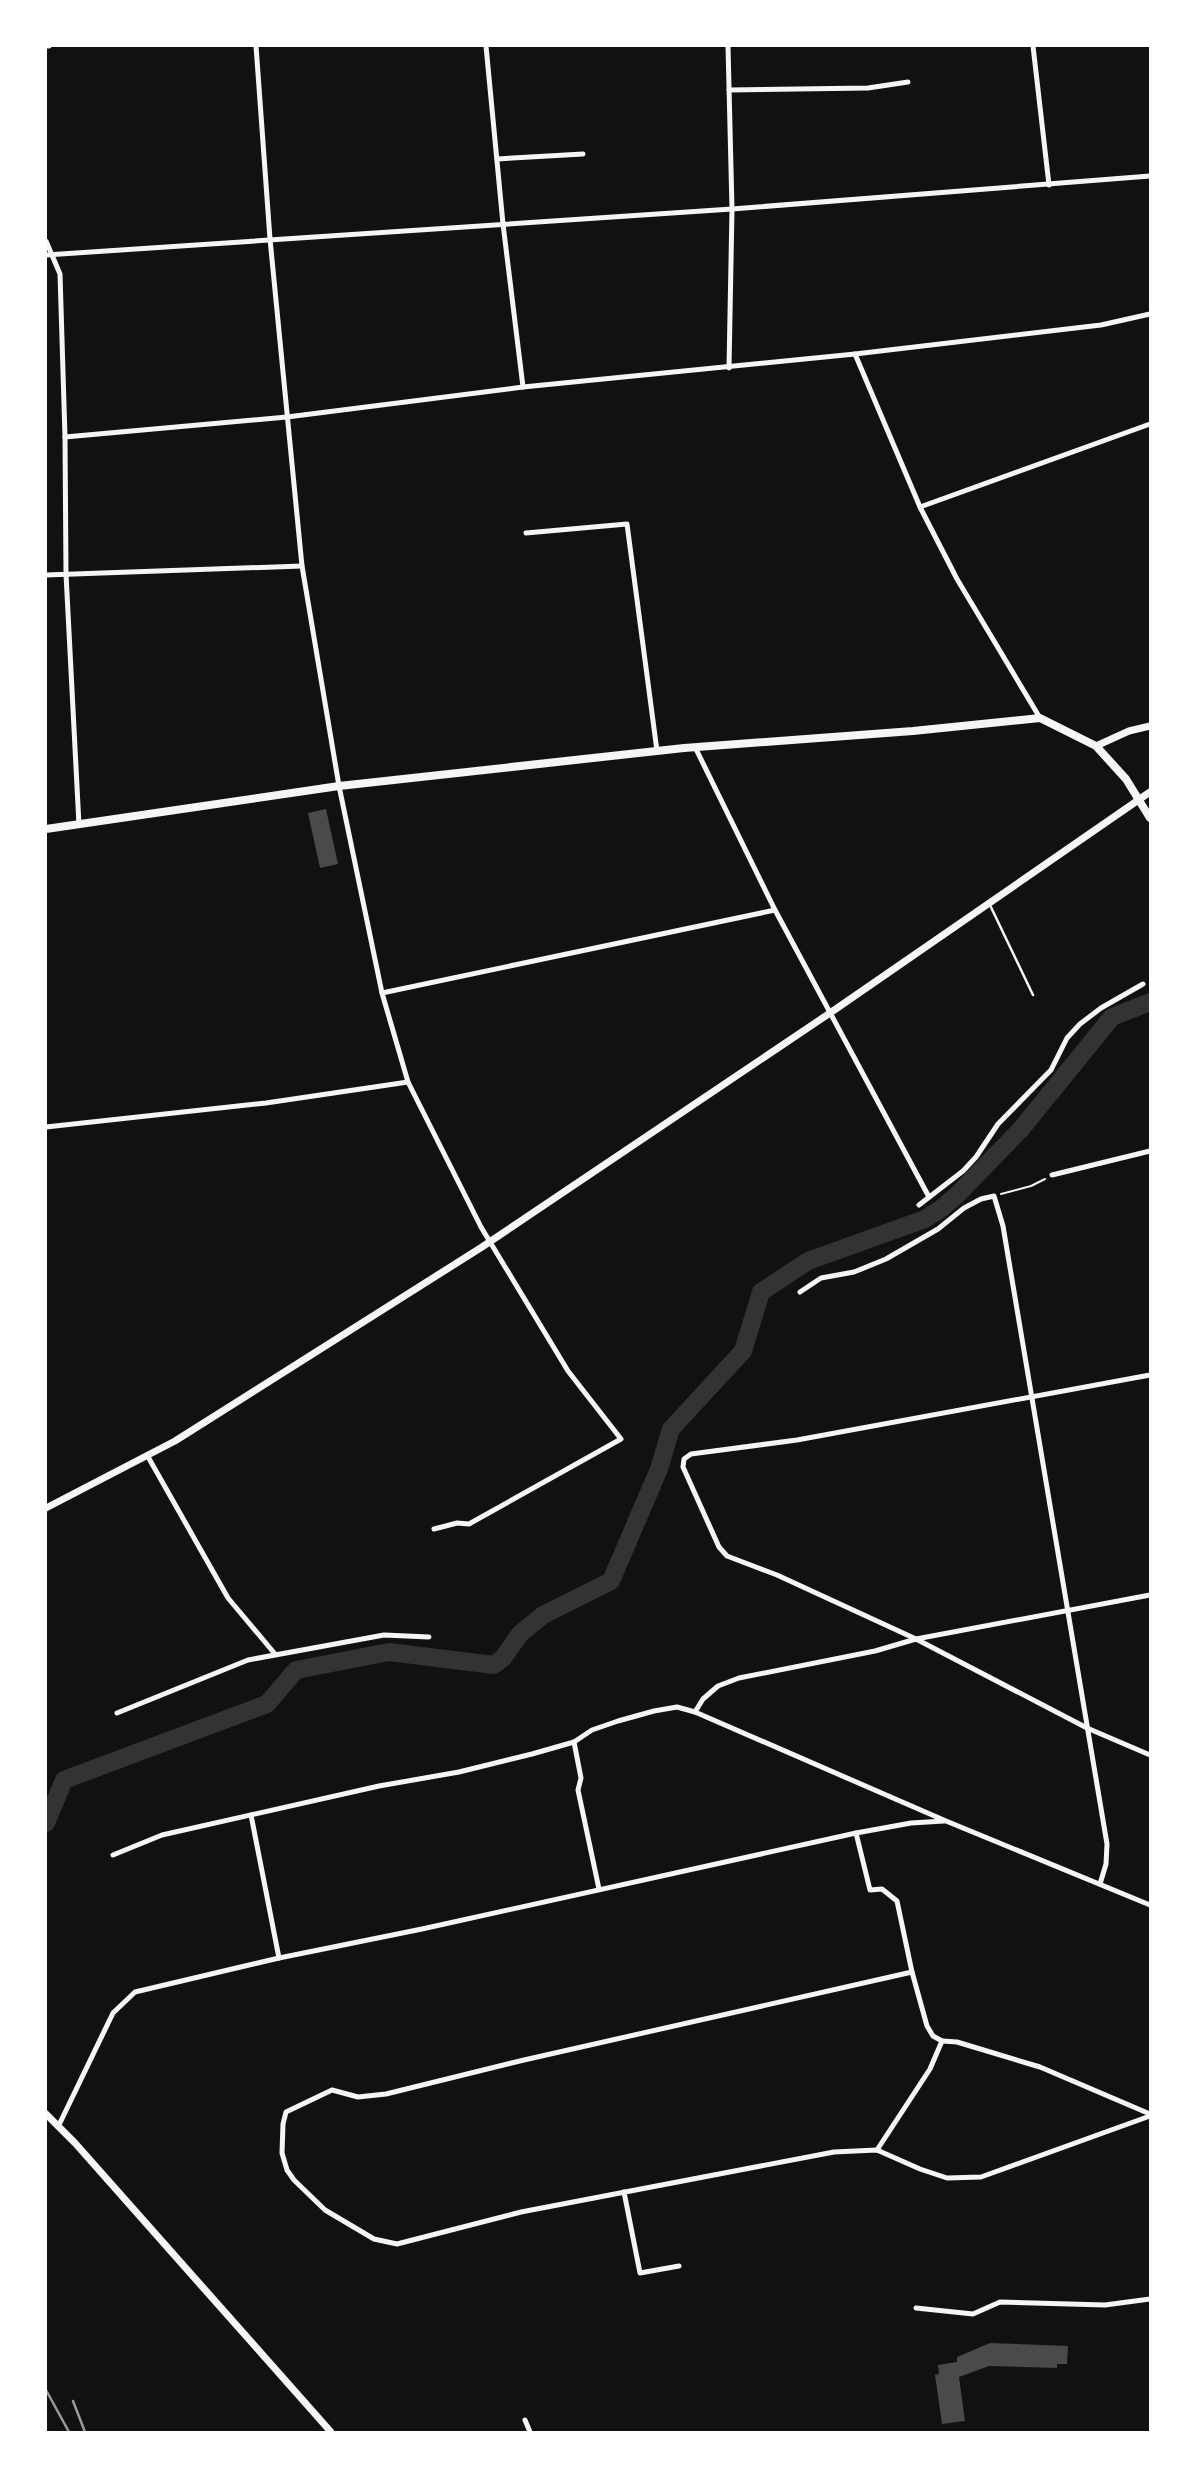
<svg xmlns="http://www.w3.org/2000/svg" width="1196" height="2478" font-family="Inter,sans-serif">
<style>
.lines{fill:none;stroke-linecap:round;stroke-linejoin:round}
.river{stroke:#333;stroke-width:18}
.building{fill:#4a4a4a}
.path{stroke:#f5f5f5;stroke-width:2}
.service{stroke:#f5f5f5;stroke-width:2.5}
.minor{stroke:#f5f5f5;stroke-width:5}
.tertiary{stroke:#f5f5f5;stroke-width:7}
.secondary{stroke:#f5f5f5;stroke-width:8}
.rail{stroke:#9a9a9a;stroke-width:2.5}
</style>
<rect width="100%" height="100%" fill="#111"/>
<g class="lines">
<path class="river" d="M 46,1823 L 64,1780 L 267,1704 L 296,1670 L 389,1652 L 494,1665 L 503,1658 L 520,1634 L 543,1615 L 611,1581 L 659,1469 L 671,1429 L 743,1351 L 761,1292 L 808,1261 L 925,1219 L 942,1208 L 958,1194 L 1021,1129 L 1112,1017 L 1150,1002"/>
</g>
<g class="building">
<path d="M 326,809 L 338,864 L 320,868 L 308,813 Z"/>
<path d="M 990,2343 L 1068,2346 L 1067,2364 L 1057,2364 L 1057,2368 L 989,2366 L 959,2377 L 965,2421 L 942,2424 L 935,2375 L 939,2374 L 938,2365 L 957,2362 L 957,2357 Z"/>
</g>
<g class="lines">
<path class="path" d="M 1001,1194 L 1031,1186 L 1045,1179"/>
<path class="service" d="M 989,903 L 1033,995"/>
<g class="minor">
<path d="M 46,46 L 49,46"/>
<path d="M 256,46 L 270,239 L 302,566 L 339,786 L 382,993 L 408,1082 L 481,1227 L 568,1371 L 621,1439 L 469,1524 L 457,1523 L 434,1529"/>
<path d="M 486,46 L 503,224 L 523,387"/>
<path d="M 728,46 L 732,209 L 729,368"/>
<path d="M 1033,46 L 1049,185"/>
<path d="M 729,90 L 868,88 L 908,82"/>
<path d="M 497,159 L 583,154"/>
<path d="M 46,241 L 60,274 L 65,437 L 66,574 L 79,825"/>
<path d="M 46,255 L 732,209 L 1150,176"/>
<path d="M 855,354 L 920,507 L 957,579 L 1040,718"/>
<path d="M 65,437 L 287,417 L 523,387 L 855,354 L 1101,325 L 1150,314"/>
<path d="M 920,507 L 1150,424"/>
<path d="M 526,533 L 627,524 L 657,751"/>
<path d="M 46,575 L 302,566"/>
<path d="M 695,747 L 775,910 L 929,1197"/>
<path d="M 382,993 L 775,910"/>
<path d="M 46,1127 L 266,1103 L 408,1082"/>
<path d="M 1052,1175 L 1150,1151"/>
<path d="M 919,1205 L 963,1171 L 976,1157 L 998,1124 L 1051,1070 L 1067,1038 L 1080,1024 L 1101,1008 L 1143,984"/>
<path d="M 800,1292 L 821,1278 L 854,1272 L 886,1259 L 938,1229 L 964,1208 L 981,1199 L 994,1196 L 1003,1226 L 1107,1844 L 1106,1864 L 1100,1884"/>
<path d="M 1150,1375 L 797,1440 L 691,1454 L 684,1459 L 683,1467 L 719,1547 L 727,1556 L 777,1575 L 916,1639 L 1087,1728 L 1150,1755"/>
<path d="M 147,1455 L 228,1598 L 275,1654"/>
<path d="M 695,1712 L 703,1699 L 718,1686 L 739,1678 L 875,1651 L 916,1639 L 1150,1595"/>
<path d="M 117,1713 L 248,1660 L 384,1635 L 429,1637"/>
<path d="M 574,1742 L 581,1778 L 578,1790 L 599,1889"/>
<path d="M 251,1815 L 279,1958"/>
<path d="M 856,1833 L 870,1890 L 882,1889 L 897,1901 L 912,1972 L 927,2026 L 933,2036 L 942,2041 L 930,2069 L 877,2150"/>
<path d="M 113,1855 L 162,1835 L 379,1786 L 459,1772 L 532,1754 L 574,1742 L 592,1730 L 618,1721 L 654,1711 L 677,1707 L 695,1712 L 946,1821 L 1150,1905"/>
<path d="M 912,1972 L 524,2060 L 386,2094 L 358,2097 L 332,2090 L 286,2112 L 283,2124 L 282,2153 L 287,2170 L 294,2180 L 325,2210 L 374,2239 L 397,2244 L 521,2212 L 834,2152 L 877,2150 L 920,2169 L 947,2178 L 981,2177 L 1150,2116"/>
<path d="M 942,2041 L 957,2042 L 1040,2067 L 1150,2114"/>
<path d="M 58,2127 L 113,2013 L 135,1992 L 279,1958 L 422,1929 L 856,1833 L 911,1823 L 944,1821"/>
<path d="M 624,2192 L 640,2273 L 679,2266"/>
<path d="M 916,2308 L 973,2314 L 1000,2302 L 1105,2305 L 1150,2299"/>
<path d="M 525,2420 L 530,2432"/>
</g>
<g class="tertiary">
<path d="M 1096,746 L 1129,731 L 1150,726"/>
<path d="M 46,1508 L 175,1441 L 482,1247 L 830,1013 L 1150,792"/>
<path d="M 46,2114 L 75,2143 L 331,2432"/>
</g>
<path class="secondary" d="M 46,829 L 339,786 L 684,748 L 913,731 L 1040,718 L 1096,746 L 1126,779 L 1150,818"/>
<g class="rail">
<path d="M 46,2390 L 69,2432"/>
<path d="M 73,2401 L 85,2432"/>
</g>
</g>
<rect width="1196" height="2478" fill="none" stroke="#ffffff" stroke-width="94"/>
</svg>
